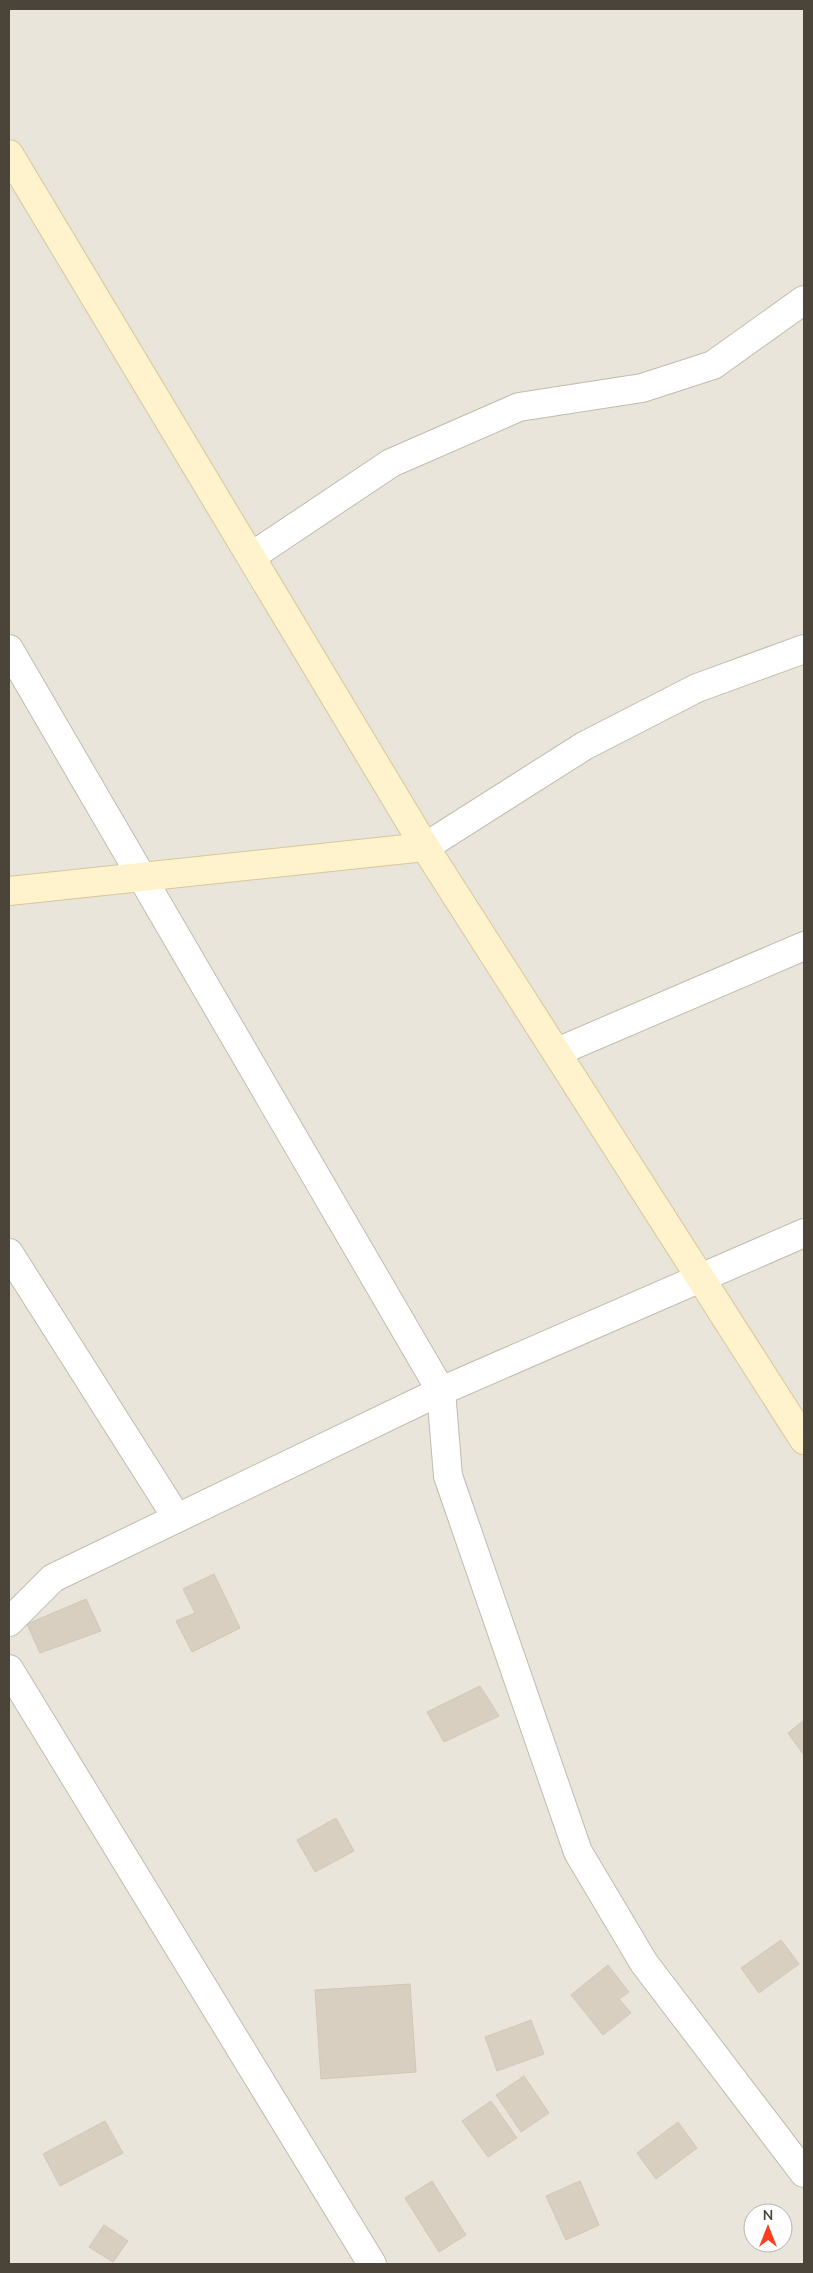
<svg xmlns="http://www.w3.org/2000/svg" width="813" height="2273" font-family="'Nunito Sans',sans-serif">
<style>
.residential{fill:#eae5da;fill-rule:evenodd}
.building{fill:#d8cfc1;stroke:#d3c7b4}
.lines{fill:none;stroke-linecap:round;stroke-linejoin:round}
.street-casing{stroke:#c2bbae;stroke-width:30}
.secondary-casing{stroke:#d6c79b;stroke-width:30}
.street{stroke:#fff;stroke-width:28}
.secondary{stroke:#fff3cd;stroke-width:28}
</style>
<rect width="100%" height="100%" fill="#f6f3ec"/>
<path class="residential" d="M 9,9 L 804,9 L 804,2264 L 9,2264 ZM 753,2213 L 783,2213 L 783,2243 L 753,2243 Z"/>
<g class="building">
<path d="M 214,1574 L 240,1628 L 192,1652 L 176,1621 L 195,1613 L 183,1589 Z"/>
<path d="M 86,1599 L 101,1631 L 40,1653 L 27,1624 Z"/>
<path d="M 480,1686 L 499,1716 L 444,1742 L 427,1712 Z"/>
<path d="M 804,1720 L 804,1753 L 803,1754 L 788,1733 Z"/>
<path d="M 336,1818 L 354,1851 L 315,1872 L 297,1840 Z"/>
<path d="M 781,1940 L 799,1964 L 759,1993 L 741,1968 Z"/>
<path d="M 608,1965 L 629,1992 L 619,1999 L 631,2013 L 603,2035 L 571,1995 Z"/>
<path d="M 410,1984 L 416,2072 L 321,2079 L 315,1990 Z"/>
<path d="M 531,2020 L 544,2054 L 497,2071 L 485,2037 Z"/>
<path d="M 524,2076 L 549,2113 L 521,2132 L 496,2095 Z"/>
<path d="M 491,2101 L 517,2138 L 488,2157 L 462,2121 Z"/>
<path d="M 105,2121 L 123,2153 L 60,2186 L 43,2154 Z"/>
<path d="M 678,2122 L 697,2148 L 656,2179 L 637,2153 Z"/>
<path d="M 432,2181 L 466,2235 L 439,2252 L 405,2198 Z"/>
<path d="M 580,2181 L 599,2225 L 566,2240 L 546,2196 Z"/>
<path d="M 104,2225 L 128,2241 L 113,2262 L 89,2247 Z"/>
</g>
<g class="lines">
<defs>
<g id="street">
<path d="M 252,556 L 391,463 L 519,407 L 642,388 L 713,365 L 804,300"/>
<path d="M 9,649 L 441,1391 L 448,1476 L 578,1852 L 644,1963 L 804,2173"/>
<path d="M 425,847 L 584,746 L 697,688 L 804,649"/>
<path d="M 557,1052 L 804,946"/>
<path d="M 9,1253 L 177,1518"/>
<path d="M 9,1622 L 53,1578 L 441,1391 L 804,1233"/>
<path d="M 9,1669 L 372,2264"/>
</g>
<g id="secondary">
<path d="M 9,154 L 425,847 L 804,1440"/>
<path d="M 9,891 L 425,847"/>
</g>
</defs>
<use href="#street" class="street-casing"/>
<use href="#secondary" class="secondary-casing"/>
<use href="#street" class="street"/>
<use href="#secondary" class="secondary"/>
</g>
<rect width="813" height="2273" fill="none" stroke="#4b4439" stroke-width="20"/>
<g transform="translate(768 2228)"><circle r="24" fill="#ffffff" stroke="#b7b4b0"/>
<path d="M0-4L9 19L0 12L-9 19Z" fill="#fc3f1d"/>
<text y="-8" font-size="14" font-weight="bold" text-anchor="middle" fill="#4b4439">N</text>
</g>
</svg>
